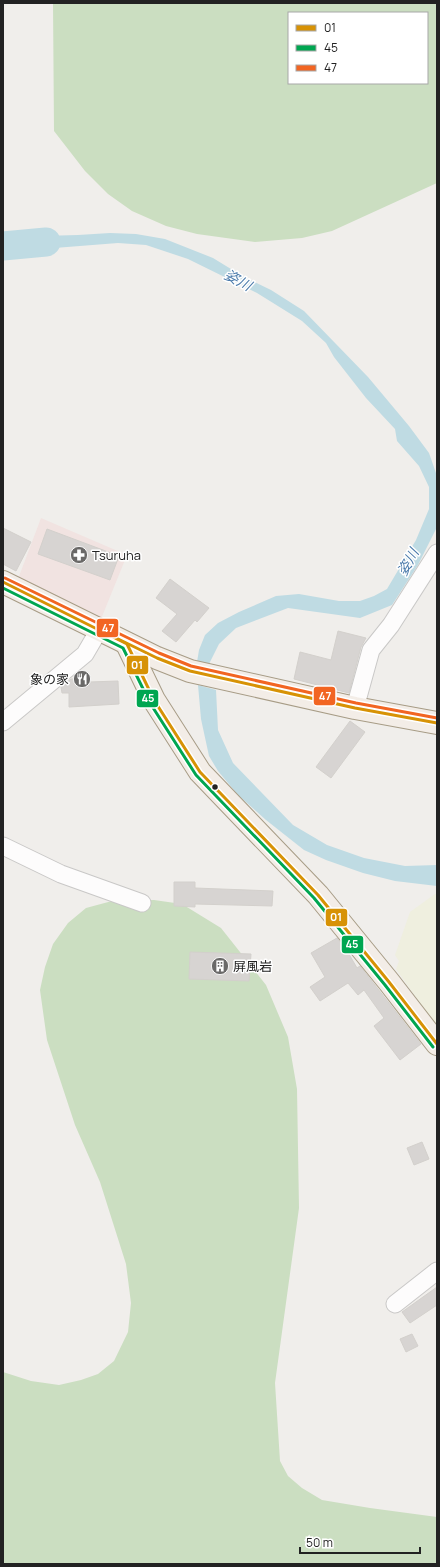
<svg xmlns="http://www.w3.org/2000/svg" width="440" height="1567" font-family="Manrope,'Noto Sans JP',sans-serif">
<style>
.commercial{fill:#f1e3e1}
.farmland{fill:#efefdf}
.forest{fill:#cbdec1;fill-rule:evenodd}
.water{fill:#bfdbe3}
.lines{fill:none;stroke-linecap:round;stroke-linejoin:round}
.river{stroke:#bfdbe3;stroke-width:29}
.building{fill:#d7d4d2;stroke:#d3d0cc}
.minor-casing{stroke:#c9c8c7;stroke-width:19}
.major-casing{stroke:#a79c86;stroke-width:24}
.minor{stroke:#fdfcfc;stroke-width:17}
.major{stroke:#f3ede7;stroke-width:22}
.bus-1-casing{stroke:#fff;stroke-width:6}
.bus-2-casing{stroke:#fff;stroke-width:6}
.bus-3-casing{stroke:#fff;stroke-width:6}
.bus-1{stroke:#d79205;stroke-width:3}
.bus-2{stroke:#00a651;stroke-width:3}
.bus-3{stroke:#f26522;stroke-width:3}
.bus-dot{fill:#222;stroke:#fff;stroke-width:1.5}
.labels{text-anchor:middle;stroke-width:3;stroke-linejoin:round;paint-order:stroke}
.poi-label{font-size:13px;fill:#222;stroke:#fff;text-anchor:start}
.water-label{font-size:14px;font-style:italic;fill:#4a7aab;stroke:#fff}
.line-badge{stroke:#fff;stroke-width:1.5}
.badge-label{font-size:11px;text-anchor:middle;font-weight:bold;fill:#fff}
</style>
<rect width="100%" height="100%" fill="#f0eeeb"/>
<path class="commercial" d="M 41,518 L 127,555 L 101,619 L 18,579 Z"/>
<path class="farmland" d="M 435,894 L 437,894 L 437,1027 L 396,969 L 399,961 L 395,955 L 410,912 Z"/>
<g class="forest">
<path d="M 53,3 L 437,3 L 437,183 L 332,231 L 302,238 L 255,242 L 197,234 L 166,226 L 132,211 L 108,194 L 85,171 L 54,131 ZM 289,13 L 427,13 L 427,83 L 289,83 Z"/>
<path d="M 154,900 L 182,904 L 221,928 L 266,985 L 288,1037 L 297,1089 L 299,1208 L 275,1383 L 280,1461 L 288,1476 L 302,1488 L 322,1500 L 370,1508 L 437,1517 L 437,1564 L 3,1564 L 3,1372 L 31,1381 L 59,1385 L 81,1380 L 98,1374 L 114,1361 L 128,1332 L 131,1303 L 126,1264 L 100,1182 L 75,1125 L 47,1040 L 40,990 L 45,967 L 53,944 L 68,923 L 86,908 L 112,901 Z"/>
</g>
<g class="water">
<path d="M 110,233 L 136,234 L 165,239 L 213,258 L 244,277 L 271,290 L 304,311 L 368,377 L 409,426 L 429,453 L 437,476 L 437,527 L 418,565 L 392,605 L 360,618 L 288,608 L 236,628 L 219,644 L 209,664 L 197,662 L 199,650 L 205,635 L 218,623 L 239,612 L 276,596 L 299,594 L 339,601 L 360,601 L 374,596 L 387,589 L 416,540 L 429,509 L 429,487 L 419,466 L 397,441 L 395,429 L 366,398 L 334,357 L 326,343 L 302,321 L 257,293 L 188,259 L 146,245 L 118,243 L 29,250 L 6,249 L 5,237 L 78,235 Z"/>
<path d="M 198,685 L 216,690 L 218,730 L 233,763 L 293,825 L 327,845 L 364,858 L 405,866 L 437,865 L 437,886 L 395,881 L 363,873 L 326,860 L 304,850 L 266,820 L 238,795 L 218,771 L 209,756 L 201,719 Z"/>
</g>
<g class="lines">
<path class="river" d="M 3,246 L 46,242"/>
</g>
<g class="building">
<path d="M 3,528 L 31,542 L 16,571 L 3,564 Z"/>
<path d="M 47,529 L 119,556 L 110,580 L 38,554 Z"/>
<path d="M 170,579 L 209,608 L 197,622 L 195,620 L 176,642 L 162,631 L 177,614 L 156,598 Z"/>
<path d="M 338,631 L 366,638 L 361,647 L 349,693 L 294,679 L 300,652 L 331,660 Z"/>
<path d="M 89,678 L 89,682 L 118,681 L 119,704 L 69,707 L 69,693 L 62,693 L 61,687 L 71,679 Z"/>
<path d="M 350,721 L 365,732 L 331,778 L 316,767 Z"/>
<path d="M 174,882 L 195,882 L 195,888 L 273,891 L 272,906 L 195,904 L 195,907 L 174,906 Z"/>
<path d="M 337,938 L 346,949 L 357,968 L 360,966 L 421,1044 L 400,1060 L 374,1026 L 384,1018 L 364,990 L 358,995 L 348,983 L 320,1001 L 310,987 L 325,977 L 311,953 Z"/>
<path d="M 190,952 L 251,954 L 249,981 L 189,979 Z"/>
<path d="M 422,1142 L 429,1159 L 414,1165 L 407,1148 Z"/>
<path d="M 437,1287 L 437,1305 L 410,1323 L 402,1312 Z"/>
<path d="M 412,1334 L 418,1346 L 406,1352 L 400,1339 Z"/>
</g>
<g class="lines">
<defs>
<g id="minor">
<path d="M 355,708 L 371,650 L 391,625 L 437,553"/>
<path d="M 3,722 L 85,654 L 99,630"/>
<path d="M 3,846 L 61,874 L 142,903"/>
<path d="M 395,1304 L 437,1271"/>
</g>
<g id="major">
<path d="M 3,582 L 157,658 L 190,671 L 355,708 L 437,723"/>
<path d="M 127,644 L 154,700 L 200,772 L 318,895 L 389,982 L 437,1044"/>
</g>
</defs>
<use href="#minor" class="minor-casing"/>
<use href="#major" class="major-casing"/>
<use href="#minor" class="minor"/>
<use href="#major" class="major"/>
<defs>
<g id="bus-1">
<path d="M 3,582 L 127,644 L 154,700 L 200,772 L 318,895 L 389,982 L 437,1044"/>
<path d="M 112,636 L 157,658 L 190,671 L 355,708 L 437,723"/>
</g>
<path id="bus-2" d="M 3,588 L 123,648 L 150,703 L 196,775 L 314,898 L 385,985 L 433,1047"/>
<path id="bus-3" d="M 5,578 L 159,653 L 191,666 L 356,703 L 437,718"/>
</defs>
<use href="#bus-1" class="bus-1-casing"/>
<use href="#bus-2" class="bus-2-casing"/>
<use href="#bus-3" class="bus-3-casing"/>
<use href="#bus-1" class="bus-1"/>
<use href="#bus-2" class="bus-2"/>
<use href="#bus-3" class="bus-3"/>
</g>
<defs>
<symbol id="pharmacy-disc" viewBox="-11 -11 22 22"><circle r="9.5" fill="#6a6968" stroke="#fff"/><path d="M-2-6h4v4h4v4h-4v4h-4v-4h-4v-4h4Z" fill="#fff"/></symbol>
<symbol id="restaurant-disc" viewBox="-11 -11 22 22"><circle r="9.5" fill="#6a6968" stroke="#fff"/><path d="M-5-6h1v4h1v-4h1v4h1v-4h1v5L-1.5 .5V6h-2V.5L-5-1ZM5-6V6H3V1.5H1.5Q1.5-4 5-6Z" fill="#fff"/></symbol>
<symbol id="building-disc" viewBox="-11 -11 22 22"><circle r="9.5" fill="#6a6968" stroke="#fff"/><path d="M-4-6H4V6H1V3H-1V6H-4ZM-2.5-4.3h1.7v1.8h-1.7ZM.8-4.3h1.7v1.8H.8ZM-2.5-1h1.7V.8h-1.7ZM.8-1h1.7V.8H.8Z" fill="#fff"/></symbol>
</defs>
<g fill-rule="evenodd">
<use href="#pharmacy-disc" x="69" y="545" width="20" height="20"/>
<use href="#restaurant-disc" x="72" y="669" width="20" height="20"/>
<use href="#building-disc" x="210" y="956" width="20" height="20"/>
</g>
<circle class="bus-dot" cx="215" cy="787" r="3.5"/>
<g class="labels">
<g class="poi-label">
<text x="92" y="560">Tsuruha</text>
<text x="69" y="684" text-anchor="end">象の家</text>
<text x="233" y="971">屏風岩</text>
</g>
<g class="water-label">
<text transform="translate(238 280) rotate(28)" y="5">姿川</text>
<text transform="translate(408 562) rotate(-61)" y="5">姿川</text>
</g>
</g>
<g class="line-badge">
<rect x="96" y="618" width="23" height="20" rx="4" fill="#f26522"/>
<rect x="126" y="655" width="23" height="20" rx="4" fill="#d79205"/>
<rect x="313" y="686" width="23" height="20" rx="4" fill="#f26522"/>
<rect x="136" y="689" width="23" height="19" rx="4" fill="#00a651"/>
<rect x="325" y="908" width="23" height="19" rx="4" fill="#d79205"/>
<rect x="341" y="935" width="23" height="19" rx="4" fill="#00a651"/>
</g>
<g class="badge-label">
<text x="108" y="632">47</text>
<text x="137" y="669">01</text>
<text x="325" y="700">47</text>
<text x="148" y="702">45</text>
<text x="336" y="921">01</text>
<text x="352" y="948">45</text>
</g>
<rect width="440" height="1567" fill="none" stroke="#222222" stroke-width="8"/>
<rect x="288" y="12" width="140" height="72" fill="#ffffff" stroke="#a7a7a7"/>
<rect x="296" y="25" width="20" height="6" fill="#d79205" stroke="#a7a7a7"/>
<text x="324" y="32" font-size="12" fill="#222222">01</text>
<rect x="296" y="45" width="20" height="6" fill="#00a651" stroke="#a7a7a7"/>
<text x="324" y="52" font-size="12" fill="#222222">45</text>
<rect x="296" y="65" width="20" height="6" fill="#f26522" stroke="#a7a7a7"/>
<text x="324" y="72" font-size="12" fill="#222222">47</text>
<path d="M300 1547v6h120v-6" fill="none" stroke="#222222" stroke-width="2"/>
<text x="306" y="1547" font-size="12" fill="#222222" stroke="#ffffff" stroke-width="3" paint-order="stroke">50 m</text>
</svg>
